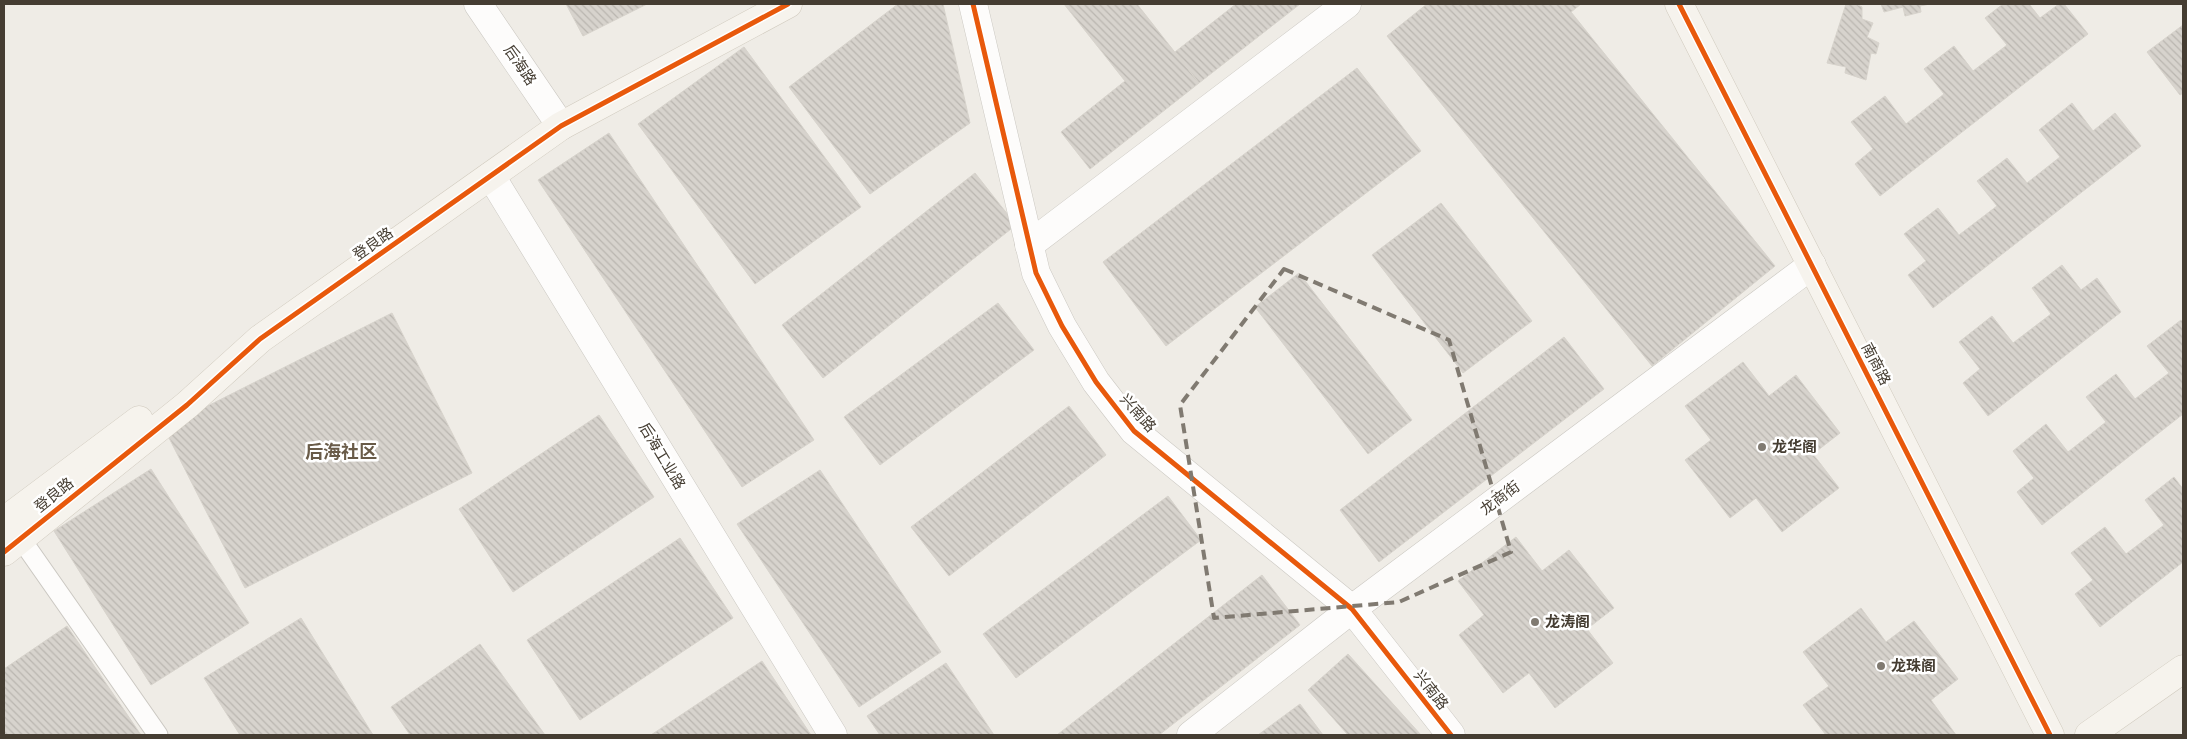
<svg xmlns="http://www.w3.org/2000/svg" width="2187" height="739" font-family="'DM Sans','Noto Sans SC',sans-serif">
<style>
.building{fill:url(#building-back-hatch);stroke:#d7d3cc}
.lines{fill:none;stroke-linecap:round;stroke-linejoin:round}
.lane-casing{stroke:#cbc8c2;stroke-width:21}
.street-casing{stroke:#cbc8c2;stroke-width:29}
.secondary-casing{stroke:#d0cabe;stroke-width:29}
.lane{stroke:#fdfcfb;stroke-width:19}
.street{stroke:#fdfcfb;stroke-width:28}
.secondary{stroke:#f6f3ed;stroke-width:28}
.cycleway-casing{stroke:#fff;stroke-width:8}
.cycleway{stroke:#e8590c;stroke-width:5}
.marked{fill:none;stroke:#807a71;stroke-width:4;stroke-dasharray:10 6;stroke-linejoin:round}
.poi-dot{fill:#807a71;stroke:#fff;stroke-width:2}
.labels{text-anchor:middle;stroke-width:5;stroke-linejoin:round;paint-order:stroke}
.street-label{font-size:15px;fill:#453d32;stroke:#fff}
.poi-label{font-size:15px;font-weight:bold;fill:#453d32;stroke:#fff;text-anchor:start}
.quarter-label{font-size:18px;font-weight:bold;fill:#695b48;stroke:#fff}
</style>
<defs>
<pattern id="building-back-hatch" width="6" height="6" patternUnits="userSpaceOnUse" patternTransform="scale(1.25)"><rect width="6" height="6" fill="#d7d3cd"/><path d="M-1 5l2 2M0 0l6 6M5-1l2 2" fill="none" stroke="#bab6b0"/></pattern>
</defs>
<rect width="100%" height="100%" fill="#efece6"/>
<g class="building">
<path d="M 566,4 L 647,4 L 583,36 Z"/>
<path d="M 898,4 L 943,4 L 970,123 L 870,194 L 789,87 Z"/>
<path d="M 1064,4 L 1137,4 L 1199,83 L 1090,169 L 1061,132 L 1125,81 Z"/>
<path d="M 1236,4 L 1300,4 L 1199,83 L 1175,52 Z"/>
<path d="M 1427,4 L 1581,4 L 1571,12 L 1775,266 L 1652,366 L 1387,36 Z"/>
<path d="M 1846,4 L 1856,4 L 1862,7 L 1862,19 L 1873,23 L 1867,37 L 1879,43 L 1876,54 L 1871,53 L 1866,80 L 1845,73 L 1846,67 L 1827,63 Z"/>
<path d="M 1881,4 L 1930,4 L 1920,6 L 1921,12 L 1905,16 L 1903,7 L 1884,12 Z"/>
<path d="M 2003,4 L 2029,4 L 2040,18 L 2059,4 L 2064,4 L 2088,34 L 1880,196 L 1855,164 L 1873,149 L 1851,122 L 1885,96 L 1906,124 L 1944,94 L 1924,69 L 1954,46 L 1973,71 L 2007,45 L 1985,18 Z"/>
<path d="M 2183,25 L 2183,93 L 2180,95 L 2147,52 Z"/>
<path d="M 744,47 L 861,207 L 755,284 L 638,124 Z"/>
<path d="M 1357,68 L 1421,151 L 1166,346 L 1103,262 Z"/>
<path d="M 2072,103 L 2093,131 L 2115,113 L 2141,146 L 1933,308 L 1908,275 L 1926,261 L 1904,234 L 1938,208 L 1959,235 L 1997,206 L 1977,181 L 2007,158 L 2027,183 L 2060,157 L 2039,130 Z"/>
<path d="M 609,133 L 814,440 L 742,487 L 538,180 Z"/>
<path d="M 975,173 L 1016,225 L 823,378 L 782,325 Z"/>
<path d="M 1441,203 L 1532,321 L 1463,373 L 1372,255 Z"/>
<path d="M 2062,265 L 2081,290 L 2097,278 L 2121,312 L 1988,416 L 1963,383 L 1980,369 L 1959,342 L 1992,316 L 2013,343 L 2051,314 L 2032,288 Z"/>
<path d="M 1299,273 L 1412,420 L 1368,454 L 1255,307 Z"/>
<path d="M 998,303 L 1034,350 L 880,465 L 844,417 Z"/>
<path d="M 392,313 L 472,473 L 245,588 L 164,428 Z"/>
<path d="M 2181,320 L 2183,322 L 2183,414 L 2042,525 L 2017,492 L 2034,478 L 2013,451 L 2046,424 L 2068,452 L 2106,422 L 2086,397 L 2116,374 L 2135,399 L 2169,373 L 2147,346 Z"/>
<path d="M 1564,337 L 1604,389 L 1379,562 L 1340,510 Z"/>
<path d="M 1743,362 L 1769,396 L 1796,375 L 1840,433 L 1813,454 L 1839,488 L 1782,532 L 1756,498 L 1730,518 L 1685,460 L 1711,440 L 1685,406 Z"/>
<path d="M 1069,406 L 1106,455 L 949,576 L 911,527 Z"/>
<path d="M 599,415 L 654,497 L 513,592 L 459,509 Z"/>
<path d="M 151,469 L 249,623 L 151,685 L 54,531 Z"/>
<path d="M 820,470 L 941,652 L 859,707 L 737,524 Z"/>
<path d="M 2174,477 L 2183,489 L 2183,562 L 2100,627 L 2075,594 L 2093,580 L 2071,553 L 2105,527 L 2126,554 L 2164,525 L 2145,500 Z"/>
<path d="M 1168,496 L 1201,540 L 1016,678 L 983,634 Z"/>
<path d="M 1516,537 L 1542,571 L 1569,550 L 1614,608 L 1587,629 L 1613,663 L 1555,708 L 1529,673 L 1503,693 L 1459,635 L 1484,615 L 1458,581 Z"/>
<path d="M 680,538 L 733,618 L 580,720 L 527,640 Z"/>
<path d="M 1262,575 L 1300,625 L 1159,735 L 1057,735 Z"/>
<path d="M 1861,608 L 1886,642 L 1914,621 L 1958,679 L 1931,700 L 1956,735 L 1826,735 L 1803,705 L 1829,686 L 1803,652 Z"/>
<path d="M 301,618 L 373,735 L 240,735 L 204,678 Z"/>
<path d="M 67,626 L 141,735 L 4,735 L 4,669 Z"/>
<path d="M 480,644 L 545,735 L 410,735 L 391,707 Z"/>
<path d="M 1348,654 L 1421,735 L 1348,735 L 1308,690 Z"/>
<path d="M 762,661 L 811,735 L 651,735 Z"/>
<path d="M 946,663 L 994,735 L 880,735 L 867,716 Z"/>
<path d="M 1300,704 L 1323,735 L 1258,735 Z"/>
</g>
<g class="lines">
<defs>
<path id="lane" d="M 14,529 L 158,735"/>
<g id="street">
<path d="M 478,4 L 561,126"/>
<path d="M 973,4 L 1036,273 L 1062,326 L 1096,382 L 1134,431 L 1352,609 L 1451,735"/>
<path d="M 491,176 L 833,735"/>
<path d="M 1029,245 L 1347,4"/>
<path d="M 1191,735 L 1352,609 L 1812,265"/>
</g>
<g id="secondary">
<path d="M 1679,4 L 2050,735"/>
<path d="M 4,521 L 139,420"/>
<path d="M 4,552 L 187,405 L 260,339 L 561,126 L 788,4"/>
<path d="M 2089,735 L 2183,669"/>
</g>
</defs>
<use href="#lane" class="lane-casing"/>
<use href="#street" class="street-casing"/>
<use href="#secondary" class="secondary-casing"/>
<use href="#lane" class="lane"/>
<use href="#street" class="street"/>
<use href="#secondary" class="secondary"/>
<defs>
<g id="cycleway">
<path d="M 973,4 L 1036,273 L 1062,326 L 1096,382 L 1134,431 L 1352,609 L 1451,735"/>
<path d="M 1679,4 L 2050,735"/>
<path d="M 4,552 L 187,405 L 260,339 L 561,126 L 788,4"/>
</g>
</defs>
<use href="#cycleway" class="cycleway-casing"/>
<use href="#cycleway" class="cycleway"/>
</g>
<path class="marked" d="M 1284,269 L 1449,340 L 1511,552 L 1399,602 L 1214,618 L 1180,405 Z"/>
<g class="poi-dot">
<circle cx="1762" cy="447" r="5"/>
<circle cx="1535" cy="622" r="5"/>
<circle cx="1881" cy="666" r="5"/>
</g>
<g class="labels">
<g class="street-label">
<text transform="translate(520 65) rotate(56)" y="5">后海路</text>
<text transform="translate(373 244) rotate(-35)" y="5">登良路</text>
<text transform="translate(1876 364) rotate(63)" y="5">南商路</text>
<text transform="translate(1138 413) rotate(48)" y="5">兴南路</text>
<text transform="translate(662 456) rotate(59)" y="5">后海工业路</text>
<text transform="translate(54 495) rotate(-39)" y="5">登良路</text>
<text transform="translate(1500 498) rotate(-37)" y="5">龙商街</text>
<text transform="translate(1431 690) rotate(52)" y="5">兴南路</text>
</g>
<g class="poi-label">
<text x="1772" y="452">龙华阁</text>
<text x="1545" y="627">龙涛阁</text>
<text x="1891" y="671">龙珠阁</text>
</g>
<g class="quarter-label">
<text x="341" y="458">后海社区</text>
</g>
</g>
<rect width="2187" height="739" fill="none" stroke="#453d32" stroke-width="10"/>
</svg>
